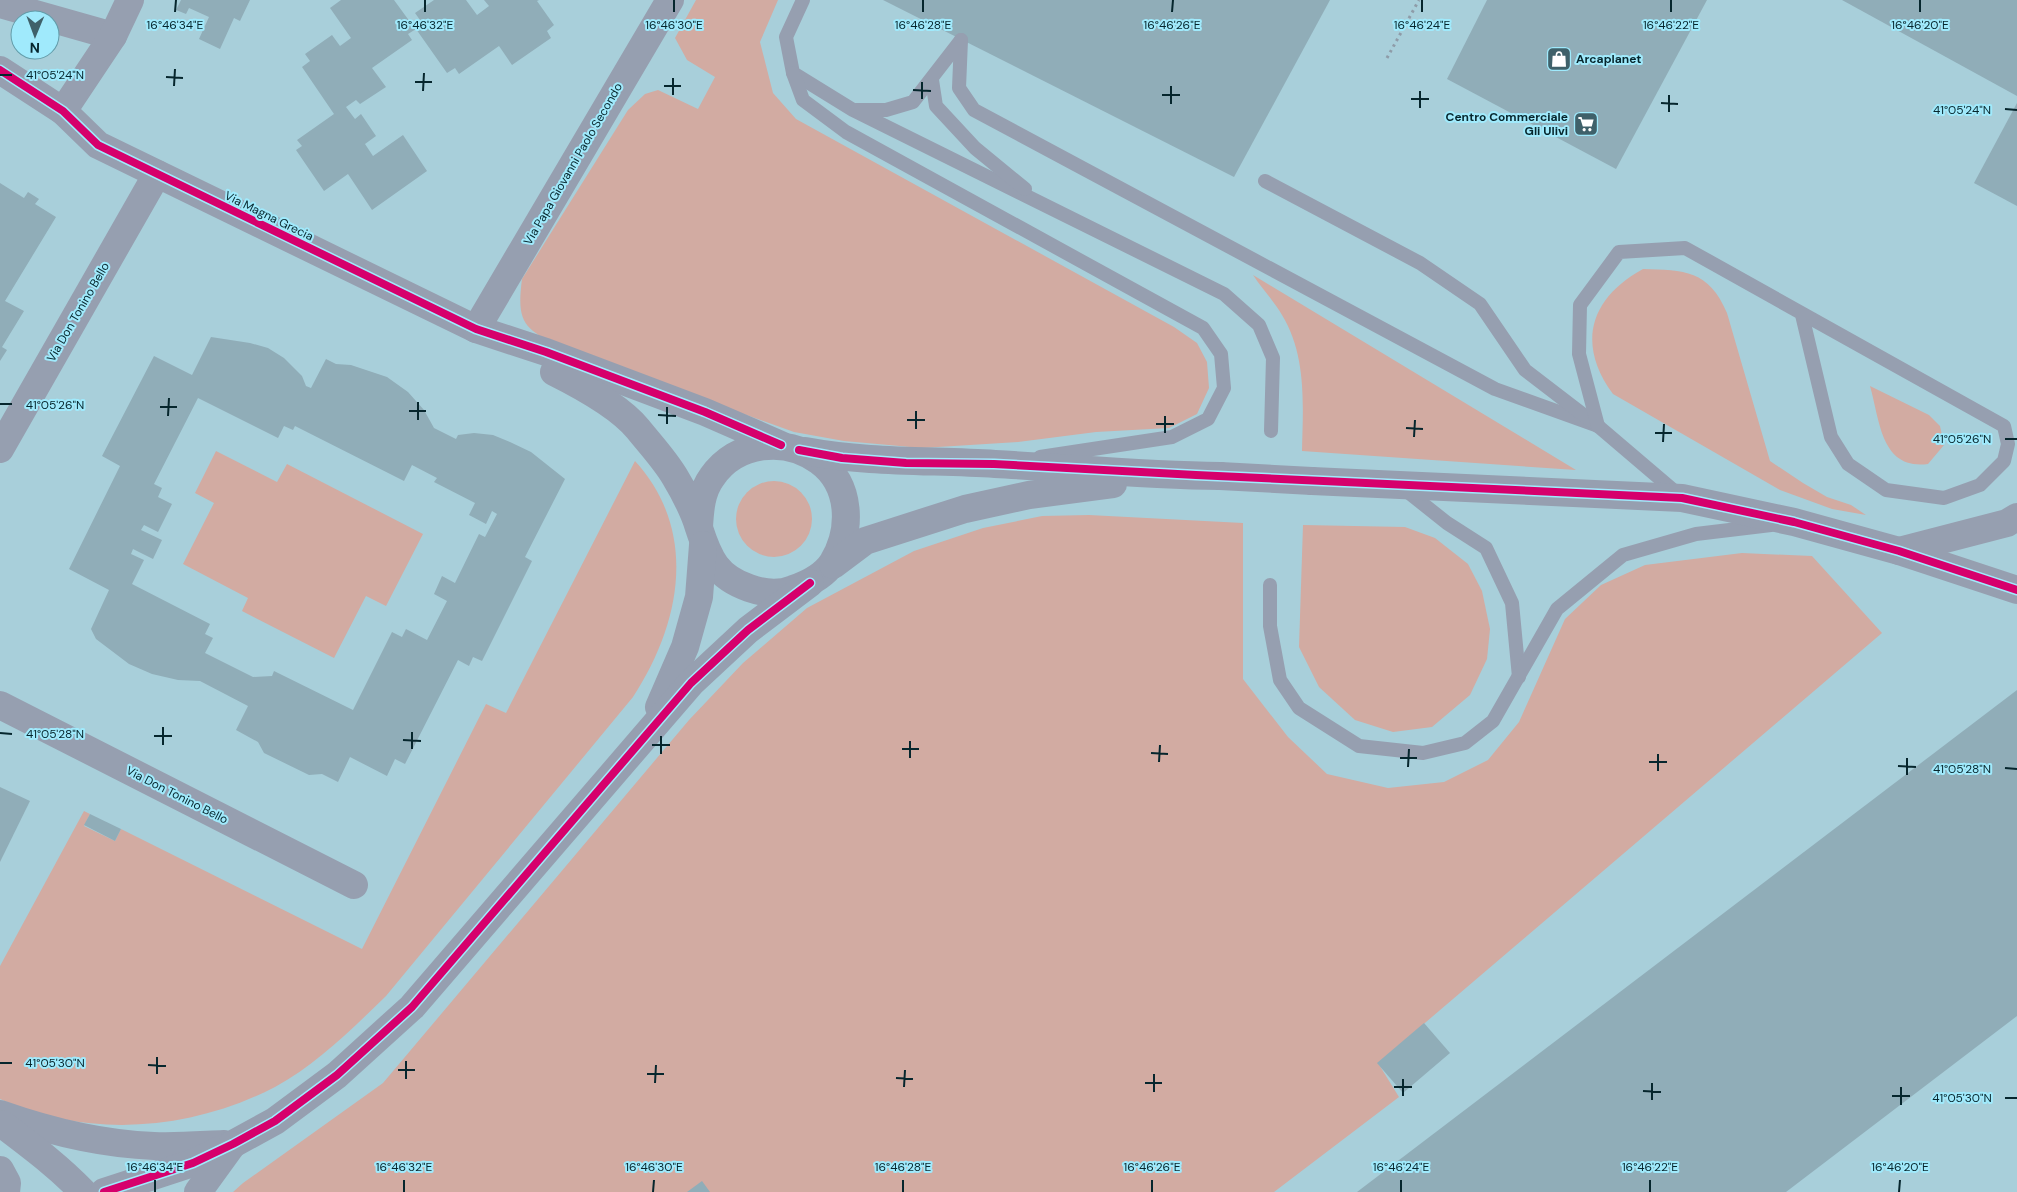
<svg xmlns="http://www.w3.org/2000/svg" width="2017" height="1192" font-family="'DM Sans',sans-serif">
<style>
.green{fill:#d2aba2}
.building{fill:#90adb8;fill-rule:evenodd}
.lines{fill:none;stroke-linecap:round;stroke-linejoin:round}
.path{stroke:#8e9ca8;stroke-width:3;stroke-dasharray:2.5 4;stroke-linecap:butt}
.service{stroke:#969fb0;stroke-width:14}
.minor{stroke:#969fb0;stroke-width:28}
.minor-bridge{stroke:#969fb0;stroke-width:28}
.cycleway-casing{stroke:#a0eafc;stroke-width:11}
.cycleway{stroke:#d6006c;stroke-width:8}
.ticks{fill:none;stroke:#06262d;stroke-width:2}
.labels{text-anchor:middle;stroke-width:4;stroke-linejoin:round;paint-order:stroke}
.poi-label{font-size:12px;font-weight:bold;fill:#06262d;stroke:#a0eafc;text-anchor:start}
.street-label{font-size:12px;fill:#06262d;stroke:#a0eafc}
.ticks-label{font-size:12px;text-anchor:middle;fill:#06262d;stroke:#a0eafc;stroke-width:4;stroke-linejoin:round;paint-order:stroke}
</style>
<rect width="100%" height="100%" fill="#a8cfda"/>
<g class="green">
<path d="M 696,0 L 778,0 L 760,42 L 773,93 L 796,119 L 1174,327 L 1197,343 L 1207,362 L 1209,388 L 1197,414 L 1169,428 L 1096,432 L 1018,442 L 922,448 L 844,441 L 794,432 L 563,349 C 525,328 516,325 522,279 L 628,110 L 645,94 L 658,90 L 698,109 L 715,77 L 687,60 L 675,38 Z"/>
<path d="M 1643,269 C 1684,270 1709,270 1727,313 L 1770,461 L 1803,483 L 1827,497 L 1851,505 L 1866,515 L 1832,509 L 1780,490 L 1613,394 C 1576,344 1590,298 1643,269 Z"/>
<path d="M 1253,275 L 1576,470 L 1302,451 C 1303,405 1307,356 1282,315 C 1274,301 1262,289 1253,275 Z"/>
<path d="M 1870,386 L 1929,415 L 1940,426 L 1944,445 L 1928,464 C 1881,470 1880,421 1870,386 Z"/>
<path d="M 216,451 L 277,482 L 287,464 L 423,534 L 386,606 L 366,596 L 334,658 L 242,611 L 248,598 L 183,564 L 214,503 L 195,493 Z"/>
<path d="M 635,461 C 699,531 681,624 633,697 L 386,996 C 352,1029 317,1064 275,1087 C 190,1131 88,1139 0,1099 L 0,966 L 84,811 L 90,814 L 84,826 L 115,841 L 121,829 L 362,949 L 486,704 L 506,713 Z"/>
<circle cx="774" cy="519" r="38"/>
<path d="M 1089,515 L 1243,523 L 1243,679 L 1288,737 L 1327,774 L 1388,788 L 1444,782 L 1488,760 L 1519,722 L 1565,619 L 1601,585 L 1645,565 L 1742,553 L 1812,556 L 1882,633 L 1378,1063 L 1399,1097 L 1274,1192 L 233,1192 L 243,1183 L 383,1083 L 689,720 L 743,663 L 807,608 L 914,551 L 983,528 L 1042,516 Z"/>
<path d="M 1303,525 L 1405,527 L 1435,538 L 1468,564 L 1482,591 L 1490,629 L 1487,659 L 1470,695 L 1432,727 L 1393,732 L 1355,720 L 1319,687 L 1299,647 Z"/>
</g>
<g class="building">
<path d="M 181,0 L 250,0 L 240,21 L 234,18 L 220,49 L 199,39 L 209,17 L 189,8 L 186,14 L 176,10 Z"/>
<path d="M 341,0 L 394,0 L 413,26 L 420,20 L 415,13 L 434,0 L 466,0 L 477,15 L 489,6 L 484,0 L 539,0 L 537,1 L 554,25 L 547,31 L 551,38 L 512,65 L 499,46 L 459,74 L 455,68 L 447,73 L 416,29 L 408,34 L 412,40 L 372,68 L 386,87 L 360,104 L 356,100 L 346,107 L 355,119 L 361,114 L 376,136 L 365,144 L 373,156 L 403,135 L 427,171 L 372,210 L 348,174 L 324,191 L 296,150 L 302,146 L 297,140 L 334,114 L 302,67 L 310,61 L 305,54 L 332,35 L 340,46 L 351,38 L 330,8 Z"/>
<path d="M 883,0 L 1330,0 L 1234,177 Z"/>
<path d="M 1487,0 L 1707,0 L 1616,169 L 1447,79 Z"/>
<path d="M 1842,0 L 2017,0 L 2017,96 Z"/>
<path d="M 2017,103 L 2017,206 L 1974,183 Z"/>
<path d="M 0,183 L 24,198 L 28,192 L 39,199 L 35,204 L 56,217 L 5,301 L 24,311 L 2,347 L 7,350 L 0,361 Z"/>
<path d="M 211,337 L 250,343 L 268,348 L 284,358 L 302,376 L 306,386 L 311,388 L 326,359 L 336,364 L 351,365 L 387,377 L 408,392 L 424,410 L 434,428 L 456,439 L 458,435 L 474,433 L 493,435 L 510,442 L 531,452 L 565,479 L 525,557 L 532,561 L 482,661 L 473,657 L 469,666 L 458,660 L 405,764 L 395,759 L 387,776 L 350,757 L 338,782 L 322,774 L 309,775 L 264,753 L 258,742 L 236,730 L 248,706 L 200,681 L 178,680 L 152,674 L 129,664 L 96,639 L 91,629 L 109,590 L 69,569 L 120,466 L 102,456 L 154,356 L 192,375 ZM 198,398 L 278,438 L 284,426 L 293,430 L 295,426 L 404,481 L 412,465 L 437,478 L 434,482 L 475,503 L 469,515 L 486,524 L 492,511 L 497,514 L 485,537 L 479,534 L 455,583 L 442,576 L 434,594 L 447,601 L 427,640 L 406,629 L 402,637 L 392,632 L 353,710 L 274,671 L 272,676 L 253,677 L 205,653 L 213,638 L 205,634 L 210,624 L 132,584 L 144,560 L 131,554 L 133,549 L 153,559 L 162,540 L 141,530 L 144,525 L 158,532 L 172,504 L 158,497 L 162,488 L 154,484 Z"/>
<path d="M 2017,690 L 2017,1016 L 1786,1192 L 1357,1192 Z"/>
<path d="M 0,787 L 30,801 L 0,862 Z"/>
<path d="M 90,814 L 121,829 L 115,841 L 84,825 Z"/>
<path d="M 1424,1023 L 1450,1053 L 1403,1093 L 1377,1063 Z"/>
<path d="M 702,1181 L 710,1192 L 687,1192 Z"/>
</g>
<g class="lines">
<path class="path" d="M 1387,58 L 1419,0"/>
<g class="service">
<path d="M 803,0 L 786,37 L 793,73 L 853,110 L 1224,294 L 1259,325 L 1273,358 L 1271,431"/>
<path d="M 961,40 L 959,88 L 974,110 L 1495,389 L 1598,426"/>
<path d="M 793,73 L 803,100 L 846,132 L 1203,328 L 1221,354 L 1224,388 L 1208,419 L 1172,437 L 1040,457"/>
<path d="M 932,80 L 936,106 L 975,148 L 1025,189"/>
<path d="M 856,110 L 886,110 L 913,102 L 961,40"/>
<path d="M 1265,181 L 1420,263 L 1480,304 L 1525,370 L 1598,426 L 1679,495"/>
<path d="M 1598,426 L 1579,354 L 1580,305 L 1619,252 L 1685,248 L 2004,426 L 2008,444 L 2004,461 L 1980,485 L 1944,498 L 1886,490 L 1848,464 L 1831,437 L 1802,315"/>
<path d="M 1403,488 L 1447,523 L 1486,548 L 1512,603 L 1519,677"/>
<path d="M 1270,585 L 1270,626 L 1280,680 L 1299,708 L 1359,746 L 1423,753 L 1465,743 L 1493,721 L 1557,609 L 1623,555 L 1696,534 L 1771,525"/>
</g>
<g class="minor">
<path d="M 0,4 L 113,36"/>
<path d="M 0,70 L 63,111 L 98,145 L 476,329 L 546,352 L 705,412 L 781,445"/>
<path d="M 63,111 L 113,36 L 130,0"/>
<path d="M 476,329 L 670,0"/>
<path d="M 554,372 C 580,385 620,407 638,429 C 650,444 665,460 675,477 C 684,492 694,511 699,528 C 709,559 717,577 749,588 C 763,593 779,595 793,589 C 808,584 824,576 833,562 C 852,530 852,485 819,461 C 785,436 736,442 712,477 C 701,492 700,510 699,527"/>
<path d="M 0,449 L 157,174"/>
<path d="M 805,451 C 869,463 931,460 995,464 C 1070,468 1145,475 1220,476"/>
<path d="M 1312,481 L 1682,498 L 1794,522 L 1899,551 L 2017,590"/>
<path d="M 1899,551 L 2007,523 L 2017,517"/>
<path d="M 833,565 L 865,541 L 965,509 L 1029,495 L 1113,484"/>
<path d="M 0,705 L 354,885"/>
<path d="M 659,707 L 685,647 L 699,597 L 703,545"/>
<path d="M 0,1114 C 51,1132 100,1144 154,1146 C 177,1147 201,1145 224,1144"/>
<path d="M 2,1124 C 31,1146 58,1166 83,1192"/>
<path d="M 0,1170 L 7,1183 L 6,1192"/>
<path d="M 104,1192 L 193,1163 L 233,1144 L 275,1121 L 337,1075 L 412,1007 L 691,683 L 748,630 L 810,583"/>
<path d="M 198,1192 L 232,1145"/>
</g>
<path class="minor-bridge" d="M 1220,476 L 1312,481"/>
<defs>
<g id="cycleway">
<path d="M 0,70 L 63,111 L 98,145 L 476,329 L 546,352 L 705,412 L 781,445"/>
<path d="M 799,450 L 842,458 L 906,463 L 994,464 L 1196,475 L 1682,498 L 1794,522 L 1899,551 L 2017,590"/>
<path d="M 104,1192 L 193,1163 L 233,1144 L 275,1121 L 337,1075 L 412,1007 L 691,683 L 748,630 L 810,583"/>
</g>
</defs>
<use href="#cycleway" class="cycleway-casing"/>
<use href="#cycleway" class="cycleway"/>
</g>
<path class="ticks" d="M 175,12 L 176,0M 425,12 L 425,0M 674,12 L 674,0M 923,12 L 923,0M 1172,12 L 1173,0M 1422,12 L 1422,0M 1671,12 L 1671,0M 1920,12 L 1920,0M 0,75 L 12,75M 166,77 L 183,78M 415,82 L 432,82M 174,86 L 175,69M 664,86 L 681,86M 913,90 L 931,91M 423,91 L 424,73M 673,95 L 673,78M 1162,95 L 1180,95M 922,99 L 922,82M 1411,99 L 1429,99M 1661,103 L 1678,104M 1171,104 L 1171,86M 1420,108 L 1420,91M 2005,109 L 2017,110M 1669,112 L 1669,95M 0,404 L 12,404M 160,407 L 177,407M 409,411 L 426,411M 658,415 L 676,416M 168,416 L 169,398M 418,420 L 418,402M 907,420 L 925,420M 667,424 L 667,407M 1156,424 L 1174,424M 1406,428 L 1423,429M 916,429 L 916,411M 1165,433 L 1165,416M 1655,433 L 1672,433M 1414,437 L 1415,420M 2005,439 L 2017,439M 1663,442 L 1664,424M 0,733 L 12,734M 154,736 L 172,736M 403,740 L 421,741M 163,745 L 163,727M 652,745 L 670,745M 412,749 L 412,732M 902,749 L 919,749M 1151,753 L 1168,754M 661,754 L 661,736M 910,758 L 910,741M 1400,758 L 1417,758M 1159,762 L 1160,745M 1649,762 L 1667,762M 1898,766 L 1916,767M 1408,767 L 1409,749M 2005,768 L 2017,769M 1658,771 L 1658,754M 1907,775 L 1907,758M 0,1063 L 12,1063M 148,1065 L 166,1066M 398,1070 L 415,1070M 157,1074 L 157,1057M 647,1074 L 664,1074M 896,1078 L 913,1079M 406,1079 L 406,1061M 655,1083 L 656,1065M 1145,1083 L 1162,1083M 904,1087 L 905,1070M 1394,1087 L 1412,1087M 1643,1091 L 1661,1092M 1154,1092 L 1154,1074M 1403,1096 L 1403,1079M 1892,1096 L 1910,1096M 2005,1098 L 2017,1098M 1652,1100 L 1652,1083M 1901,1105 L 1901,1087M 155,1192 L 155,1180M 404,1192 L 404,1180M 653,1192 L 654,1180M 903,1192 L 903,1180M 1152,1192 L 1152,1180M 1401,1192 L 1401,1180M 1650,1192 L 1650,1180M 1899,1192 L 1900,1180"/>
<defs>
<symbol id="shop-square" viewBox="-11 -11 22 22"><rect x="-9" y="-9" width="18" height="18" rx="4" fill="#3f616a" stroke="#a0eafc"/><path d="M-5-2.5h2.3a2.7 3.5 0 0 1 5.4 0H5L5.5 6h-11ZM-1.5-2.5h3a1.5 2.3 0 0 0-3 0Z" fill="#fff"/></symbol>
<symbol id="supermarket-square" viewBox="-11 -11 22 22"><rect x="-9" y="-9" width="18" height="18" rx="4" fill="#3f616a" stroke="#a0eafc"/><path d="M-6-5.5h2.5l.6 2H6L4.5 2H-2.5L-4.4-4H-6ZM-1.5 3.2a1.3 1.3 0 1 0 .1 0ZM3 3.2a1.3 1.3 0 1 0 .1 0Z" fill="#fff"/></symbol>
</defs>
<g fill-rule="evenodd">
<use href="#shop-square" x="1545" y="45" width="28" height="28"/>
<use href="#supermarket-square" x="1572" y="110" width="28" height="28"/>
</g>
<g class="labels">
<g class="poi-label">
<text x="1576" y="63">Arcaplanet</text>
<text x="1568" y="121" text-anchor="end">Centro Commerciale<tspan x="1568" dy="14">Gli Ulivi</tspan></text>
</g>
<g class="street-label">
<text transform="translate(573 164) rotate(-60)" y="4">Via Papa Giovanni Paolo Secondo</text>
<text transform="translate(269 216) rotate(26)" y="4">Via Magna Grecia</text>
<text transform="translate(78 312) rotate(-60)" y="4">Via Don Tonino Bello</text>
<text transform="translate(177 795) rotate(27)" y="4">Via Don Tonino Bello</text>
</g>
</g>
<g class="ticks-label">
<text x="175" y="29">16°46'34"E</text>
<text x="425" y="29">16°46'32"E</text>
<text x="674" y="29">16°46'30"E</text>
<text x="923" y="29">16°46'28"E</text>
<text x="1172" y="29">16°46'26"E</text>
<text x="1422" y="29">16°46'24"E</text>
<text x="1671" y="29">16°46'22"E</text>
<text x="1920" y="29">16°46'20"E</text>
<text x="55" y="79">41°05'24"N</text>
<text x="1962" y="114">41°05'24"N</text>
<text x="55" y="409">41°05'26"N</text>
<text x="1962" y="443">41°05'26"N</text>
<text x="55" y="738">41°05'28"N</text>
<text x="1962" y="773">41°05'28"N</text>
<text x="55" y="1067">41°05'30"N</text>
<text x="1962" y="1102">41°05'30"N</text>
<text x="155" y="1171">16°46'34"E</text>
<text x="404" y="1171">16°46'32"E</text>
<text x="654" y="1171">16°46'30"E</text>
<text x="903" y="1171">16°46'28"E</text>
<text x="1152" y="1171">16°46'26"E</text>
<text x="1401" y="1171">16°46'24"E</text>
<text x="1650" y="1171">16°46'22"E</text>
<text x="1900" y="1171">16°46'20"E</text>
</g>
<g transform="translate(35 35) rotate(181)"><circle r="24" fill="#a0eafc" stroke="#629ca9"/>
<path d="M0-4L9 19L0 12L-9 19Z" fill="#3f616a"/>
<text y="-8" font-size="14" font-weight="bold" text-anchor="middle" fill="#06262d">N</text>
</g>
</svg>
